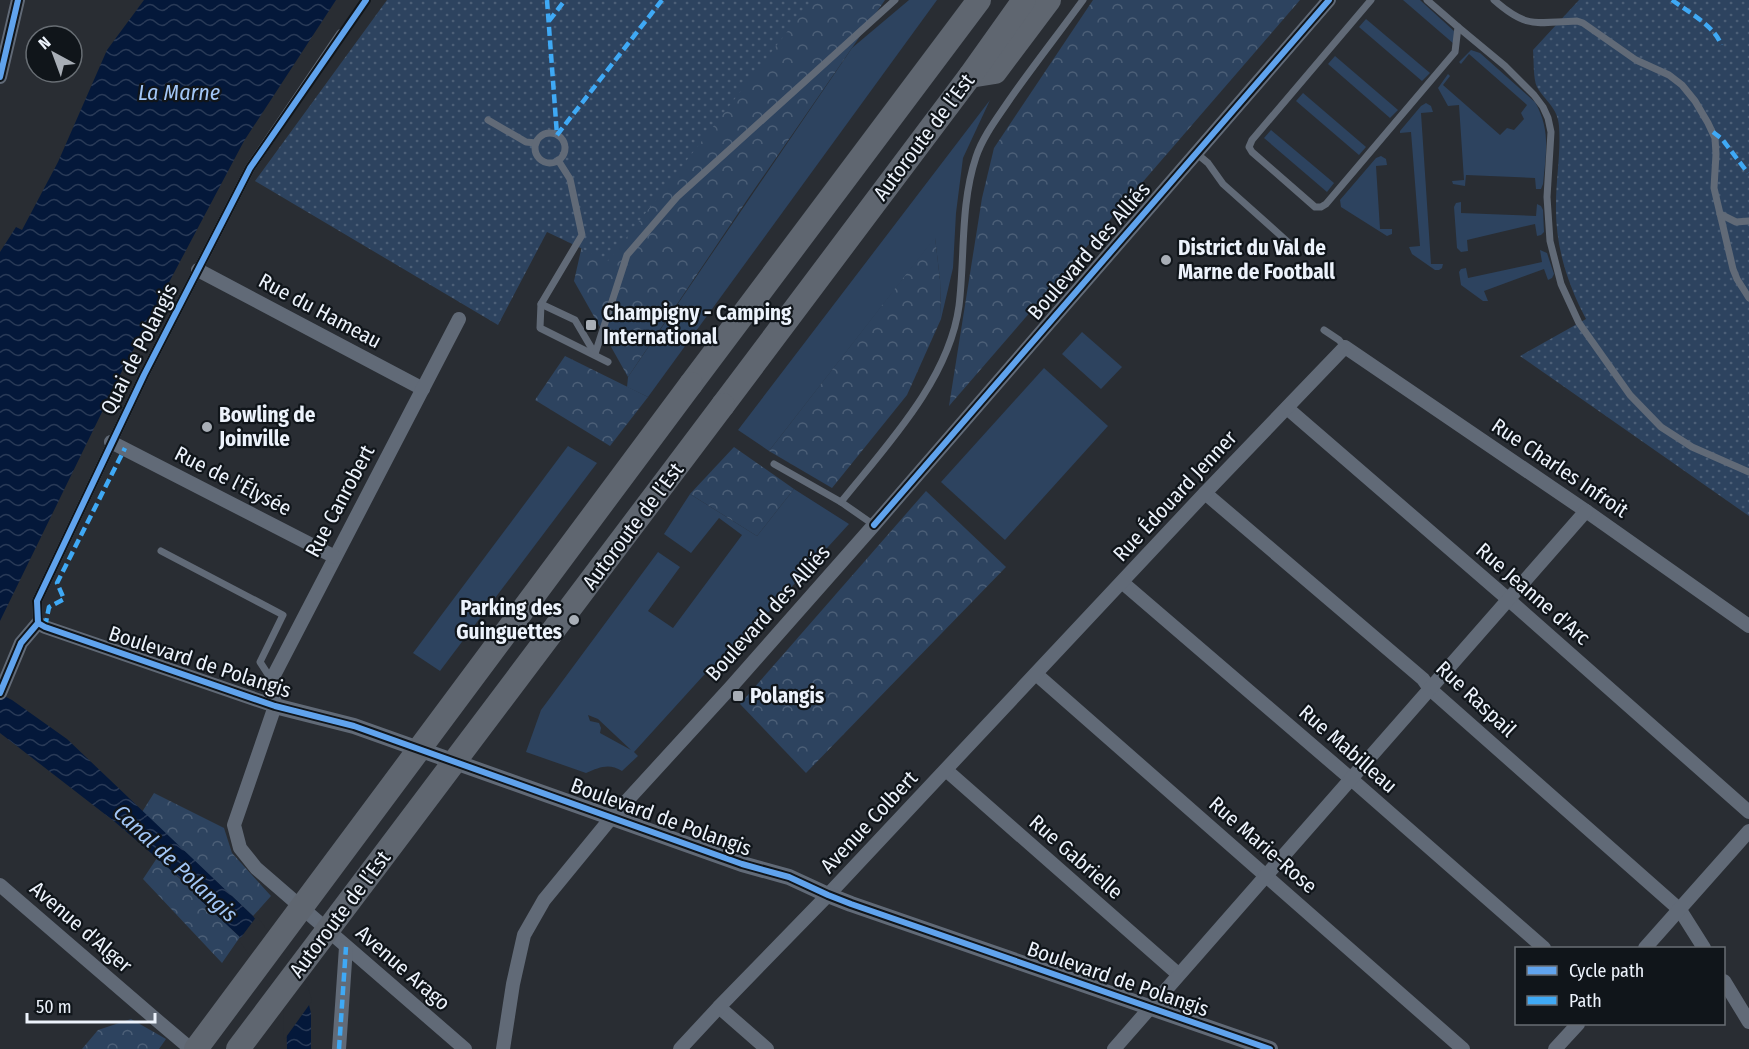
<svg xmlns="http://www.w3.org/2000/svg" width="1749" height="1049" font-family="'Fira Sans Condensed',sans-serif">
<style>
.green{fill:#2d435f;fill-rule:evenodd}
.forest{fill:url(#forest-crowns)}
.park{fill:url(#park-dots)}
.water{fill:url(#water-waves)}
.pier{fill:#292d33}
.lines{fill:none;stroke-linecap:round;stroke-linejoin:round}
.service{stroke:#616a77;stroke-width:7}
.pedestrian{stroke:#616a77;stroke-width:10}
.minor{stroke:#616a77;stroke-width:14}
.tertiary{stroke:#616a77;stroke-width:16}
.motorway{stroke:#5f6670;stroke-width:24}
.motorway-bridge{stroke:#5f6670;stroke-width:24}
.quiet{stroke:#3fa9f5;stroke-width:4.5;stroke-dasharray:9 4.5;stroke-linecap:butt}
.cycleway-casing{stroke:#10151a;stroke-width:10}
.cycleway{stroke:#60a3ed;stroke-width:6}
.poi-dot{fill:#a8aeb6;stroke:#10151a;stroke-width:2}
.labels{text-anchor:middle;stroke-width:4.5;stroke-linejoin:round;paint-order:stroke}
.street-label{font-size:21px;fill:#edf3fc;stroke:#10151a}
.poi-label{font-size:21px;font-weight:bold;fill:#edf3fc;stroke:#10151a;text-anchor:start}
.water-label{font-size:22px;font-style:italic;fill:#a3c7f7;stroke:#10151a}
</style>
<defs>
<pattern id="forest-crowns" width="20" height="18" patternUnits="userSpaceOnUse" patternTransform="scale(1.5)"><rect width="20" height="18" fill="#2d435f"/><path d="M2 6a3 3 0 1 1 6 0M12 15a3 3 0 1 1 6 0" fill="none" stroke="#4c5f77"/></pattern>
<pattern id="park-dots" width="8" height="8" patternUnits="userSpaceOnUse" patternTransform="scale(1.5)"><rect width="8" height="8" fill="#2d435f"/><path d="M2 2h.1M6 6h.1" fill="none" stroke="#4c5f77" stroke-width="1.8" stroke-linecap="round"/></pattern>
<pattern id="water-waves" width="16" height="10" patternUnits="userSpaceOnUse" patternTransform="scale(1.5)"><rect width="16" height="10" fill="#04183a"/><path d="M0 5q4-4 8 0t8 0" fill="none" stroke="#293a57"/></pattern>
</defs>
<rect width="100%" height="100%" fill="#292d33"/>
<g class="green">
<path d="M 909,0 L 937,0 L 648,397 L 627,387 L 628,377 L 852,48 Z"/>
<path d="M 1403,0 L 1420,0 L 1454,31 L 1454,44 Z"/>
<path d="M 1366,19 L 1430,73 L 1422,81 L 1359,27 Z"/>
<path d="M 1471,50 L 1480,53 L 1535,102 C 1551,130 1546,153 1543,184 L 1541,189 L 1536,189 L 1535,178 L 1466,175 L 1465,186 L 1453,184 L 1452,181 L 1464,180 L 1459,105 L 1448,106 L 1438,88 L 1448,74 L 1450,76 L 1443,85 L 1500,135 L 1507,128 L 1514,130 L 1524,119 L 1521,113 L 1527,105 L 1469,54 L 1461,64 L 1459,62 Z"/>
<path d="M 1335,56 L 1398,110 L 1390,118 L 1328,64 Z"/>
<path d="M 1303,93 L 1366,147 L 1359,155 L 1296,101 Z"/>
<path d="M 990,100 L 963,158 L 956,213 L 953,268 L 941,319 L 940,280 L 935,238 L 769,451 L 738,430 Z"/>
<path d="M 1426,103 L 1431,106 L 1433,112 L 1421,113 L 1431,264 L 1443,264 L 1442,268 L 1439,270 L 1435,270 L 1412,254 L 1409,247 L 1420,246 L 1411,132 L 1400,133 L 1400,131 L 1421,106 Z"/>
<path d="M 1271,130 L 1334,183 L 1327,192 L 1264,138 Z"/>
<path d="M 1381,156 L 1386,159 L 1387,165 L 1376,166 L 1380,229 L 1392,229 L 1392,234 L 1387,236 L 1341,207 L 1340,200 L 1376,158 Z"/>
<path d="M 1461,202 L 1461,213 L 1536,216 L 1537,204 L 1541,206 L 1543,210 L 1544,232 L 1541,235 L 1537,236 L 1535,224 L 1467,240 L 1468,251 L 1461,252 L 1457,248 L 1454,207 L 1456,203 Z"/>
<path d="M 1540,250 L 1547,253 L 1554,274 L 1552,278 L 1548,280 L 1544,269 L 1484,291 L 1488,301 L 1483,301 L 1461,285 L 1459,272 L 1461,269 L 1466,268 L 1468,278 L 1542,262 Z"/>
<path d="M 1082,332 L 1122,367 L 1101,389 L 1062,354 Z"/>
<path d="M 1044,368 L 1108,426 L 1005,540 L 941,482 Z"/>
<path d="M 568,446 L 597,463 L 440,671 L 413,653 Z"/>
<path d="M 794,489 L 849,524 L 765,616 L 703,676 L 634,752 L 638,756 L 622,771 C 609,763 600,767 586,773 L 526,752 L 541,710 L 658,552 L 680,567 L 648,611 L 673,628 L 742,535 L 719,518 L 691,553 L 664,534 L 690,494 L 757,536 ZM 588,715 L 598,719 L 631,750 L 600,733 L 601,728 L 599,723 L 590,721 Z"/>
</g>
<g class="forest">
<path d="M 772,0 L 885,0 L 749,197 L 628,377 L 574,281 L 596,184 Z"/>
<path d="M 1093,0 L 1300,0 L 949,406 L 982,198 L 994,148 Z"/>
<path d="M 935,237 L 940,280 L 941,319 L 907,395 L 832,488 L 769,451 Z"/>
<path d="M 565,356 L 648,397 L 610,446 L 535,400 Z"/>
<path d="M 734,447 L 794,489 L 757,536 L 690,494 Z"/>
<path d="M 926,491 L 1006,567 L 806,773 L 740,704 Z"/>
<path d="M 154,793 L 224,828 L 232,853 L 271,896 L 253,916 L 142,812 Z"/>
<path d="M 157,858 C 186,883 212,911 240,937 L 222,963 L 143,879 Z"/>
<path d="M 131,1019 L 166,1039 L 159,1049 L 82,1049 L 98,1030 Z"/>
</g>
<g class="park">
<path d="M 387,0 L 812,0 L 608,261 L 547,232 L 498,325 L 255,181 Z"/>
<path d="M 1579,0 L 1749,0 L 1749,516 L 1520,356 L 1586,319 C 1567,283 1555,245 1556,204 C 1556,179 1561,152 1559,126 C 1558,108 1545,101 1537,87 C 1533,79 1534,60 1533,50 Z"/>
</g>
<g class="water">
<path d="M 144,0 L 336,0 L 244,141 L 123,369 L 0,621 L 0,252 L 16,227 L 22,230 L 58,162 L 107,50 Z"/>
<path d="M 0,694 L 12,700 L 67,739 L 253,916 L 305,989 L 311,1013 L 311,1049 L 287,1049 L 286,1007 L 272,983 L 240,937 L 195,895 L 187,884 L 115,822 L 0,733 Z"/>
</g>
<path class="pier" d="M 257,916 L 308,987 L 312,1001 L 284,1040 L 283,1008 L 269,985 L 239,940 Z"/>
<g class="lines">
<g class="service">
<path d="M 1371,0 L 1252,140 L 1249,147 L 1252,152 L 1315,207 L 1321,207 L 1326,204 L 1455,52 L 1458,27 L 1427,0"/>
<path d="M 1494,0 C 1528,30 1536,22 1577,21 L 1583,23 L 1636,60 L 1669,75 L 1682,85 L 1695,101 L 1708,123 L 1715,138 L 1716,154 L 1714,188 L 1733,269 L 1737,279 L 1749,298"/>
<path d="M 1458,27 L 1505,66 L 1534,95 L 1543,107 L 1548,118 L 1551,132 L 1547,197 L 1550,241 L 1561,284 L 1579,323 L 1630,395 L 1661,427 L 1692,447 L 1749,472"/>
<path d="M 488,120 L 526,142 L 536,143"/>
<circle cx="550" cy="148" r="15"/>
<path d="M 1196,153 L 1208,163 L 1223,184 L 1289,243"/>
<path d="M 558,160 L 570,179 L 582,235 L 541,304 L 540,328 L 608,362"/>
<path d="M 1720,214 L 1736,222 L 1749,221"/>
<path d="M 541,304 L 575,320 L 595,354"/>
<path d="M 1324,330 L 1339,340 L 1345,347"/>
<path d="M 595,354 L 627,255 L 677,197 L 895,0"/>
<path d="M 774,464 L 841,502 L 874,525"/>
<path d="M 841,502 C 886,446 949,380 959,306 C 965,257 960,205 976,157 C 983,136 998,117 1010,99 C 1034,65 1059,33 1083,0"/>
<path d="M 161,551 L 283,615 L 260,662 L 271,679"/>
</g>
<path class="pedestrian" d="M 38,623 L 37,601 L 144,375 L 250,168 L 341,34"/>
<g class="minor">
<path d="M 0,77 L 18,0"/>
<path d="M 198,270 L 423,389"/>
<path d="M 459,319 L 272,679 L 275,706 L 234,825 L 240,848 L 256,868 L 465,1049"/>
<path d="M 1287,408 L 1509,600 L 1749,812"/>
<path d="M 111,442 L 335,557"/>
<path d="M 1205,493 L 1423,679 L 1430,689 L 1680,910 L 1704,948"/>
<path d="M 1123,583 L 1350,778 L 1544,948"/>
<path d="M 1036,674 L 1463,1049"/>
<path d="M 0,693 L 21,643 L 38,623 L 45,627 L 275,706"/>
<path d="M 946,770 L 1178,974"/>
<path d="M 0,885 L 159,1022 L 191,1049"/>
<path d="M 1645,948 L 1749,831"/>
<path d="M 1724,981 L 1749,1022"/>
<path d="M 719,1007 L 767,1049"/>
<path d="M 339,1049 L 346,947"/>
<path d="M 503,1049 L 513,984 L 524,935 L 544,900 L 612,817 L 731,687 L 874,525 L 1329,0"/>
<path d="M 680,1049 L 719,1007 L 828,895 L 1205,493 L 1345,347 L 1586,511 L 1749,626"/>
<path d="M 1114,1049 L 1586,511"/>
<path d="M 1555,1049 L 1578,1024"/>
</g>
<path class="tertiary" d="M 275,706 L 354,726 L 742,864 L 789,877 L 828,895 L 851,904 L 1270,1049"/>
<g class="motorway">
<path d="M 970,76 L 995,72 L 1049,0"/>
<path d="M 691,384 L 979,0"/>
<path d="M 723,405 L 970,76 L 1024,0"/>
</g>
<g class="motorway-bridge">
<path d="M 196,1049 L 691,384"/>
<path d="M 238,1049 L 723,405"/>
</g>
<g class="quiet">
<path d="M 547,0 L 557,135"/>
<path d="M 1672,0 C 1687,11 1716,27 1721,45"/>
<path d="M 549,21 L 565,0"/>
<path d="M 1713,132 L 1722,139 L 1748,173"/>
<path d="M 557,135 L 662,0"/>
<path d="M 45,627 L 49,607 L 64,599 L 57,583 L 125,448"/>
<path d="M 339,1049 L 346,947"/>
</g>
<defs>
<g id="cycleway">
<path d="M 0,77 L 18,0"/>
<path d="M 874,525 L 1329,0"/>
<path d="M 38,623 L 45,627 L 275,706 L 354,726 L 742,864 L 789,877 L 828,895 L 851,904 L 1270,1049"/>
<path d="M 0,693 L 21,643 L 38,623 L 37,601 L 144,375 L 250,168 L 366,0"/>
</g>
</defs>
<use href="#cycleway" class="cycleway-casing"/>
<use href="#cycleway" class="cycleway"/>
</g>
<g class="poi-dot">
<circle cx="1166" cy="260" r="6"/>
<rect x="585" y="319" width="12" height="12" rx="3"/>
<circle cx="207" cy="427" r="6"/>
<circle cx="574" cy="620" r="6"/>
<rect x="732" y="690" width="12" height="12" rx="3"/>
</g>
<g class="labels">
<g class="street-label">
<text transform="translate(924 137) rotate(-53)" y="7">Autoroute de l’Est</text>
<text transform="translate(1089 251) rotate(-49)" y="7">Boulevard des Alliés</text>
<text transform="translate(320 311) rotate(28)" y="7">Rue du Hameau</text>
<text transform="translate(139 349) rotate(-63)" y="7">Quai de Polangis</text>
<text transform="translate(1560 468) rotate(34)" y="7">Rue Charles Infroit</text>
<text transform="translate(233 481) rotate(27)" y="7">Rue de l'Élysée</text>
<text transform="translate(1175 496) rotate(-47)" y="7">Rue Édouard Jenner</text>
<text transform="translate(340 501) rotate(-62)" y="7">Rue Canrobert</text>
<text transform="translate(633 526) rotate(-53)" y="7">Autoroute de l’Est</text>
<text transform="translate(1533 594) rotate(41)" y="7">Rue Jeanne d'Arc</text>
<text transform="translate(768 613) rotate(-48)" y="7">Boulevard des Alliés</text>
<text transform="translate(200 662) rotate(18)" y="7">Boulevard de Polangis</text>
<text transform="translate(1476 699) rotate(43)" y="7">Rue Raspail</text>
<text transform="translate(1348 749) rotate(41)" y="7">Rue Mabilleau</text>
<text transform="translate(661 817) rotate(20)" y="7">Boulevard de Polangis</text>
<text transform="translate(869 822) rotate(-47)" y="7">Avenue Colbert</text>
<text transform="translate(1263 845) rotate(41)" y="7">Rue Marie-Rose</text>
<text transform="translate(1076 857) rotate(41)" y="7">Rue Gabrielle</text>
<text transform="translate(340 914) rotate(-53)" y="7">Autoroute de l’Est</text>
<text transform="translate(81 927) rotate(41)" y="7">Avenue d'Alger</text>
<text transform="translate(403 968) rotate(41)" y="7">Avenue Arago</text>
<text transform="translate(1118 979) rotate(19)" y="7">Boulevard de Polangis</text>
</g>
<g class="poi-label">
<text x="1178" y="255">District du Val de<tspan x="1178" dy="24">Marne de Football</tspan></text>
<text x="603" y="320">Champigny - Camping<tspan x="603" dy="24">International</tspan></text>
<text x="219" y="422">Bowling de<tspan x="219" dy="24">Joinville</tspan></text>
<text x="562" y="615" text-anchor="end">Parking des<tspan x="562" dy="24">Guinguettes</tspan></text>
<text x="750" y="703">Polangis</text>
</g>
<g class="water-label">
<text x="179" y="100">La Marne</text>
<text transform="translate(176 863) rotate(43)" y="8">Canal de Polangis</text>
</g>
</g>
<rect x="1515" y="947" width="210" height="78" fill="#10151a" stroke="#686e74" stroke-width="1.5"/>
<rect x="1527" y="966" width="30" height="9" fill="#60a3ed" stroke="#686e74" stroke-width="1.5"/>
<text x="1569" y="977" font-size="18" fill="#edf3fc">Cycle path</text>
<rect x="1527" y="996" width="30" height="9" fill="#3fa9f5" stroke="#686e74" stroke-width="1.5"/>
<text x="1569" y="1007" font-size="18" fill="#edf3fc">Path</text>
<g transform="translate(54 54) rotate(319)"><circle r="28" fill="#10151a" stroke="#686e74" stroke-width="1.5"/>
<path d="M0-4.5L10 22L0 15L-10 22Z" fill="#a8aeb6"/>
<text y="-9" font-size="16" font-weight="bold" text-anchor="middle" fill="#edf3fc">N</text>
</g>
<path d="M27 1013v9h128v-9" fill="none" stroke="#edf3fc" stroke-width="3"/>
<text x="36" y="1013" font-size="18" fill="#edf3fc" stroke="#10151a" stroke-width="4.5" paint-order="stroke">50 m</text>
</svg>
